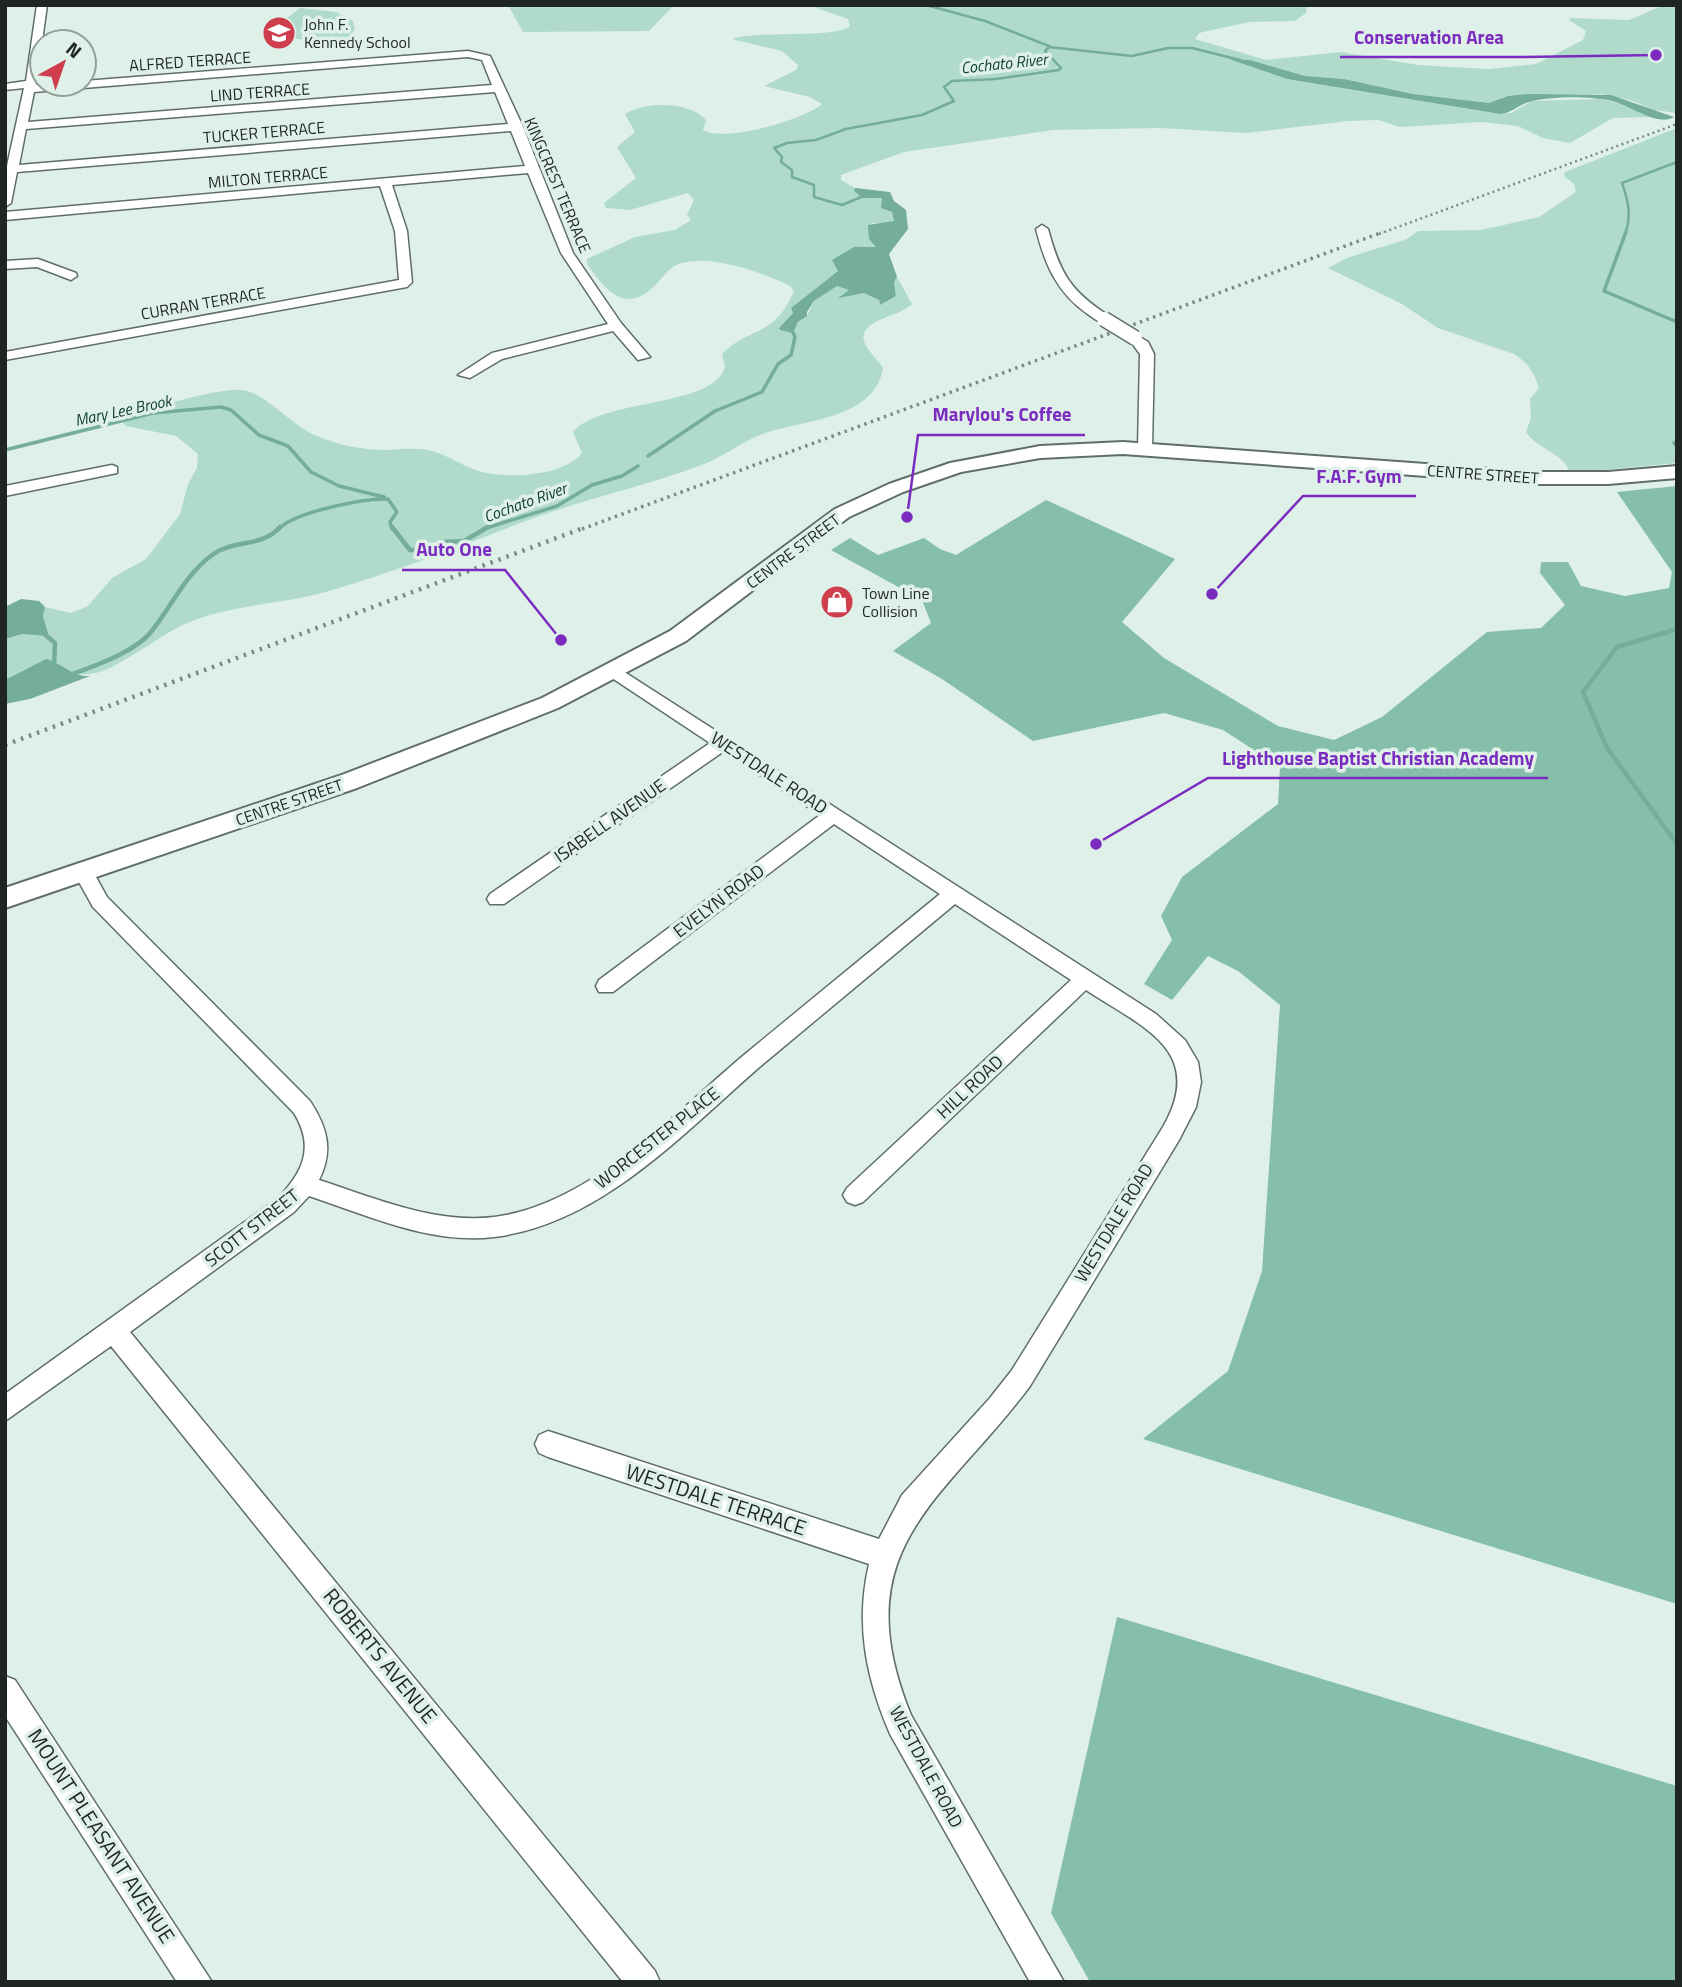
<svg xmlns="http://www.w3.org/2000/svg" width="1682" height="1987" font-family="'Titillium Web',sans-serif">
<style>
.green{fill:#b0dbca}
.forest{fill:#85bfaa}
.water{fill:#74ad98}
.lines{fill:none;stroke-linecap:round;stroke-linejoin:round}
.stream-far2{stroke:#74ad98;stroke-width:2.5}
.stream-far1{stroke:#74ad98;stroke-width:3.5}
.stream{stroke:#74ad98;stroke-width:4.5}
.minor-casing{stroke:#5f6e68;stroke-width:3}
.major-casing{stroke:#5f6e68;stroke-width:4}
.minor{fill:#fff;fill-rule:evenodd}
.major{fill:#fff;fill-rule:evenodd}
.rail-far2{stroke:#7d8883;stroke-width:2.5;stroke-dasharray:2 3.5;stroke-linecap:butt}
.rail-far1{stroke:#7d8883;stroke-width:3.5;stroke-dasharray:2.5 4.5;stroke-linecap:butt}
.rail{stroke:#7d8883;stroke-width:4.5;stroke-dasharray:2.5 6;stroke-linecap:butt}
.minor-bridge-casing{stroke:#5f6e68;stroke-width:17;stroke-linecap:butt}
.minor-bridge{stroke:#fff;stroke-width:14}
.labels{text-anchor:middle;stroke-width:7;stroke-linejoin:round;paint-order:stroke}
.far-poi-label{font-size:16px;fill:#1f2522;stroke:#dff0e9;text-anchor:start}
.far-street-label{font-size:16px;fill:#1f2522;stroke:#dff0e9}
.far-water-label{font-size:16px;font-style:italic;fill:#0e4031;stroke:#dff0e9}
.street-label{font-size:18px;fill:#1f2522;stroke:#dff0e9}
.near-street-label{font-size:21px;fill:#1f2522;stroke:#dff0e9}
.leader{fill:none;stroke:#7b2cbf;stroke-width:2.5}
.callout-dot{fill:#7b2cbf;stroke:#dff0e9;stroke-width:2.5}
.callout-label{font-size:19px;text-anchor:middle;font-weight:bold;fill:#7b2cbf;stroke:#dff0e9;stroke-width:7;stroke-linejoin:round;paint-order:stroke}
</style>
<rect width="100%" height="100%" fill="#dff0e9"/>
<g class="green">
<path d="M 508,5 L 674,5 L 649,31 L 523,32 Z"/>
<path d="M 808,5 L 1307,5 L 1306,13 L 1295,21 L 1249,22 L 1199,33 L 1195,39 L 1266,60 L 1341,52 L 1418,65 L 1489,69 L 1536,64 L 1583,40 L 1586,31 L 1569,20 L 1571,18 L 1629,20 L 1664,5 L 1677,5 L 1677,113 L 1654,110 L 1633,101 L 1601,94 L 1508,96 L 1489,103 L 1413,94 L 1344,79 L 1305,76 L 1268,65 L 1250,66 L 1287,79 L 1499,114 L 1511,113 L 1532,101 L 1600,99 L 1626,105 L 1652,117 L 1613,118 L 1570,143 L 1543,138 L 1518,126 L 1482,122 L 1400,127 L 1378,120 L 1348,121 L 1246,133 L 1160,128 L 1053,130 L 904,152 L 841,175 L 841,180 L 855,188 L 854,191 L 862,198 L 882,198 L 886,210 L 892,212 L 894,221 L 884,224 L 871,223 L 869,239 L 877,247 L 852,249 L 833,260 L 838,271 L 791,308 L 793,313 L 779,328 L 793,333 L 798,322 L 807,316 L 814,301 L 837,286 L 850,290 L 841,296 L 865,293 L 879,300 L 880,305 L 896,296 L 894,281 L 897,277 L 912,304 C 900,317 858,320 864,341 C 867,351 878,359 883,368 C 874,423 795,419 755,437 C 738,445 722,457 704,464 C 645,487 582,499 523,522 C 459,547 395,572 329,591 C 285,604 238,604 195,620 C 172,628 152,644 131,656 C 105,672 80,685 56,662 L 24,670 L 5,680 L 5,639 L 22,634 L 49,635 L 43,616 L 45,607 L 71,613 L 88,606 L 112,578 L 146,559 L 180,514 L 188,484 L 197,468 L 198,454 L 176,436 L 126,426 L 123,423 C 142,409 218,388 241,390 C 264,391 291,426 317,436 C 339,445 366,451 390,450 C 403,449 414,448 427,450 C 446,453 463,467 482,472 C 508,479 564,476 582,453 L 573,432 C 601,398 714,408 725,367 L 722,354 C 750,326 774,338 794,291 L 790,286 C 764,273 712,254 682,263 C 670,266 666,274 658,282 C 627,317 606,291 587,264 L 587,259 L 635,237 L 675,230 L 691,220 L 687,215 L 694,200 L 688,193 L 630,210 L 606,208 L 604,203 L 636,178 L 617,147 L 635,132 L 625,114 C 645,101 690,101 706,120 L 703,130 C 725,143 803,120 822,104 L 810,97 L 764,86 L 796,70 L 798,65 L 782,51 L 732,39 C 759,30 835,39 850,26 L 848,19 Z"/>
<path d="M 300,8 L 336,12 L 353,21 L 355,30 L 341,43 L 276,37 L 270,31 Z"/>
<path d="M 1677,128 L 1677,463 L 1569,473 C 1568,455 1535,448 1526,432 L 1531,418 L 1530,399 L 1539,388 C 1533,371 1529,364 1514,354 L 1438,328 L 1402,304 L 1328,268 L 1347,258 L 1407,239 L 1418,231 L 1481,230 L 1539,217 L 1576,192 L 1574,184 L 1564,176 L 1565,172 Z"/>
</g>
<g class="forest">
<path d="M 1677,486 L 1677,1604 L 1143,1439 L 1228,1371 L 1262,1271 L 1280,1005 L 1238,971 L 1208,956 L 1172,1000 L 1144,984 L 1172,940 L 1161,916 L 1182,877 L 1278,804 L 1280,767 L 1223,730 L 1164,713 L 1033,741 L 942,679 L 893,651 L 931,623 L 922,600 L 831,550 L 850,538 L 878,555 L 924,538 L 940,549 L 956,555 L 1046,500 L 1175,559 L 1122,622 L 1164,658 L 1278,726 L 1334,740 L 1382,717 L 1487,632 L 1541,628 L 1565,605 L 1540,573 L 1541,562 L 1568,562 L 1581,586 L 1625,596 L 1669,588 L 1672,572 L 1617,492 Z"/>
<path d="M 1117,1617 L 1677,1786 L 1677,1982 L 1090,1982 L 1051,1913 Z"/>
</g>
<g class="water">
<path d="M 1229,59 L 1250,60 L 1305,76 L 1344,79 L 1413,94 L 1489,103 L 1508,96 L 1529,94 L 1611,95 L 1674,117 C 1657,127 1630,105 1612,101 C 1589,96 1552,96 1529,102 C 1518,105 1512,113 1500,114 L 1287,79 Z"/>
<path d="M 855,188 L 890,192 L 894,201 L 906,210 L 908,229 L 889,254 L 897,277 L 894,282 L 896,296 L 880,305 L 879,300 L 864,293 L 838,298 L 849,290 L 837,286 L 814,301 L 807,312 L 807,316 L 798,322 L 793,333 L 780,330 L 779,328 L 793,313 L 791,308 L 838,271 L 832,260 L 854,247 L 876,247 L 869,239 L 868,225 L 894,221 L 892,212 L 881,208 L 882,198 L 862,198 L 854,191 Z"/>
<path d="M 21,599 L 39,601 L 45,607 L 43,616 L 49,636 L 22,634 L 5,639 L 5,607 Z"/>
<path d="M 46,659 C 62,663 72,677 90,676 L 30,699 L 5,704 L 5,680 Z"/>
</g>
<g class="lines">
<g class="stream-far2">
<path d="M 926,5 L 985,21 L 1049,46"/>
<path d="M 866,195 L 842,205 L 814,197 L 814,185 L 792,177 L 792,170 L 781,162 L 782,157 L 774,148 L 787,143 L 816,140 L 846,129 L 922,115 L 954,101 L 944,87 L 952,81 L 996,79 L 1059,70 L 1061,68 L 1045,51 L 1049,47 L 1132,56 L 1168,48 L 1192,48 L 1240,60"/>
<path d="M 1625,234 C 1632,216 1628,200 1622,183 L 1677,162"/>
</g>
<g class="stream-far1">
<path d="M 1626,232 L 1604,291 L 1677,322"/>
<path d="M 1677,442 L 1674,443 L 1677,446"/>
<path d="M 5,450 L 153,413 L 221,407 L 231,410 L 259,435 L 288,446 L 311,472 L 339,486 L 384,497"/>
<path d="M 648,456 L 715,411 L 762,392 L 778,364 L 791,355 L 795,337 L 791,328"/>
<path d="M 279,529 C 294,512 365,498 388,499 L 397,512 L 390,522 L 392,529"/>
<path d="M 483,529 L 557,506 L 592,485 L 622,476 L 638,466"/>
</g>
<g class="stream">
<path d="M 392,527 L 410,550 L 424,550 L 443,542 L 464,541 L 488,527"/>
<path d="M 1677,629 L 1617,647 L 1583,692 L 1607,748 L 1677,844"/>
<path d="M 43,633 L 55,643 L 54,665"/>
<path d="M 70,675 C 94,666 135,652 151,632 C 172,606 184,576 212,555 C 233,539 262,548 280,527"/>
</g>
<defs>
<g id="minor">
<path d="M 37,5 L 47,5 L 36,85 L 84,84 L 84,81 L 468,51 L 490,56 L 523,127 L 573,253 L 621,323 L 650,357 L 638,360 L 613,331 L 502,359 L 470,378 L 458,375 L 492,353 L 608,324 L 561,253 L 528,173 L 392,185 L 407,231 L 412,282 L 407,287 L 5,360 L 5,352 L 399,280 L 395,231 L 380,186 L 5,220 L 5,212 L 525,166 L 511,131 L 17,172 L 11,203 L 5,207 L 5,175 L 24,88 L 5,90 L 5,84 L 26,81 ZM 468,57 L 482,60 L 492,85 L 28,122 L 34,92 ZM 495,92 L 508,124 L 19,165 L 26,129 Z"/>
<path d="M 1042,225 L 1048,229 C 1060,273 1070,291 1109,316 L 1109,322 C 1100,323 1096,320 1089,315 C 1057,293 1045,265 1036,229 Z"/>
<path d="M 38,259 L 76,273 L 77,276 L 71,280 L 37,267 L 5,269 L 5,261 Z"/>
<path d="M 1135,334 L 1148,342 L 1154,354 L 1152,448 L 1145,452 L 1138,448 L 1140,354 L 1128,338 Z"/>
<path d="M 112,465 L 117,467 L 117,473 L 5,496 L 5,486 Z"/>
<path d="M 615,666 L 1156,1014 L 1185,1040 L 1198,1062 L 1201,1082 L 1196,1107 L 1179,1140 L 1030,1386 C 943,1503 843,1547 911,1715 L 1064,1982 L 1030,1982 L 890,1734 C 866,1678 855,1624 869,1564 L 548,1457 L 539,1453 L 535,1444 L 539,1435 L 548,1431 L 879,1539 L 902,1495 L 990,1398 L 1012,1370 L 1163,1127 C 1207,1050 1142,1027 1086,990 L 863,1202 L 855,1205 L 847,1202 L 843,1195 L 847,1188 L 1071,980 L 955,904 C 891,957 827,1011 763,1064 C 685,1131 602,1224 494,1237 C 431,1245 367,1215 309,1196 L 294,1212 L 130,1332 L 655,1971 L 660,1982 L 623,1982 L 111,1346 L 5,1421 L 5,1394 L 278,1198 C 303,1172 315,1147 294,1113 L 93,907 L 74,873 L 77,868 L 91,868 L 107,897 L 310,1101 C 327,1127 334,1150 319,1180 C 375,1198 434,1224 494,1217 C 589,1205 674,1114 744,1055 C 809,1001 875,948 940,894 L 834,824 L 613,992 L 599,992 L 596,986 L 599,980 L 820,815 L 724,751 L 504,904 L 490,904 L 487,899 L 490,894 L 710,743 L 609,676 L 606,672 Z"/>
<path d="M 5,1676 L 15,1680 L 212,1982 L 177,1982 L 5,1716 Z"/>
</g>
<path id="major" d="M 1123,442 L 1535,472 L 1608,472 L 1677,466 L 1677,478 L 1608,484 L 1535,484 L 1123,454 L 1040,458 L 961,472 L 903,492 L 849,517 L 686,641 L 558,708 L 357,788 L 5,908 L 5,888 L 339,776 L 542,698 L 670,631 L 835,509 L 889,484 L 950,463 L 1040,446 Z"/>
</defs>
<use href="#minor" class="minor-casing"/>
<use href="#major" class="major-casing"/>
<use href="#minor" class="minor"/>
<use href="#major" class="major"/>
<path class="rail-far2" d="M 1379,234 L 1677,124"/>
<path class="rail-far1" d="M 582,529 L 1383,232"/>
<path class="rail" d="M 5,745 L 586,527"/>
<defs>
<path id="minor-bridge" d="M 1104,319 L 1135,338"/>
</defs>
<use href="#minor-bridge" class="minor-bridge-casing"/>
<use href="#minor-bridge" class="minor-bridge"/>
</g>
<defs>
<symbol id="school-disc" viewBox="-11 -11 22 22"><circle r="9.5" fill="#ce3e4c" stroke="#dff0e9"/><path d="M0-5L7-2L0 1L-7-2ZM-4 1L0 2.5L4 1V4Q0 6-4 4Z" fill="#fff"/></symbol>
<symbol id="shop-disc" viewBox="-11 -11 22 22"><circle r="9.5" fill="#ce3e4c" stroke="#dff0e9"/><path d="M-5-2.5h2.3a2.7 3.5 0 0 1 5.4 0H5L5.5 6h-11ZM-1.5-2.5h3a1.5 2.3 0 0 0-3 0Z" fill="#fff"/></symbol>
</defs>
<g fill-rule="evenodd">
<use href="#school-disc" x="260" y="14" width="38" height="38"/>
<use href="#shop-disc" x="818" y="583" width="38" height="38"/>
</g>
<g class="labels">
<g class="far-poi-label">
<text x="304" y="30">John F.<tspan x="304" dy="18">Kennedy School</tspan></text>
<text x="862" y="599">Town Line<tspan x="862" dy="18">Collision</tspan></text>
</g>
<g class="far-street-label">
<text transform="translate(190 61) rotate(-4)" y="6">ALFRED TERRACE</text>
<text transform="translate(260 92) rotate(-4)" y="6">LIND TERRACE</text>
<text transform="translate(264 132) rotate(-5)" y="6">TUCKER TERRACE</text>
<text transform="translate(268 177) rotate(-5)" y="6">MILTON TERRACE</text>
<text transform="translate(558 185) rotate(67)" y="6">KINGCREST TERRACE</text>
<text transform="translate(203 303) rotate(-10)" y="6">CURRAN TERRACE</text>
<text transform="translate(1483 474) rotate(4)" y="6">CENTRE STREET</text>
<text transform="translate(793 551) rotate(-37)" y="6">CENTRE STREET</text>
<text transform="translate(289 802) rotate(-19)" y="6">CENTRE STREET</text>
</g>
<g class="far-water-label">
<text transform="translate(1004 63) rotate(-6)" y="6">Cochato River</text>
<text transform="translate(123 410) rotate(-12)" y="6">Mary Lee Brook</text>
<text transform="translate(525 502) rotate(-20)" y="6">Cochato River</text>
</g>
<g class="street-label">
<text transform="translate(769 773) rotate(33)" y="6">WESTDALE ROAD</text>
<text transform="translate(610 821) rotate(-35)" y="6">ISABELL AVENUE</text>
<text transform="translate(719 901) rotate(-37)" y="6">EVELYN ROAD</text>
<text transform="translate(970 1087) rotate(-43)" y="6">HILL ROAD</text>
<text transform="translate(657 1138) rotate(-38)" y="6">WORCESTER PLACE</text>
<text transform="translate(1114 1223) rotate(-59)" y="6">WESTDALE ROAD</text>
<text transform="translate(252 1228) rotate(-38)" y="6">SCOTT STREET</text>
<text transform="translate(926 1767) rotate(62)" y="6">WESTDALE ROAD</text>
</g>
<g class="near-street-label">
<text transform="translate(716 1500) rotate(18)" y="7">WESTDALE TERRACE</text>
<text transform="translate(380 1656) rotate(51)" y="7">ROBERTS AVENUE</text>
<text transform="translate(101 1836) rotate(57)" y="7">MOUNT PLEASANT AVENUE</text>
</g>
</g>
<path class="leader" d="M1656 55L1518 57H1340M907 517L918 435H1085M1212 594L1303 496H1416M561 640L505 570H402M1096 844L1208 778H1548"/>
<g class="callout-dot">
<circle cx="1656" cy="55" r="7"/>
<circle cx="907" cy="517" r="7"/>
<circle cx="1212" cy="594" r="7"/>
<circle cx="561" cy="640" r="7"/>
<circle cx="1096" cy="844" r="7"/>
</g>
<g class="callout-label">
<text x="1429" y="44">Conservation Area</text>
<text x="1002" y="421">Marylou's Coffee</text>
<text x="1359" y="483">F.A.F. Gym</text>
<text x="454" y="556">Auto One</text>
<text x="1378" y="765">Lighthouse Baptist Christian Academy</text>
</g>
<rect width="1682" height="1987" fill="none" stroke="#1f2522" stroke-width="14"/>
<g transform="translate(63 63) rotate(40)"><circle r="33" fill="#dff0e9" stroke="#929f99" stroke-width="2"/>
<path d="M0-5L12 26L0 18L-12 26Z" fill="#ce3e4c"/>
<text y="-10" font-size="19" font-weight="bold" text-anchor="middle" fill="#1f2522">N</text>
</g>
</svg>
